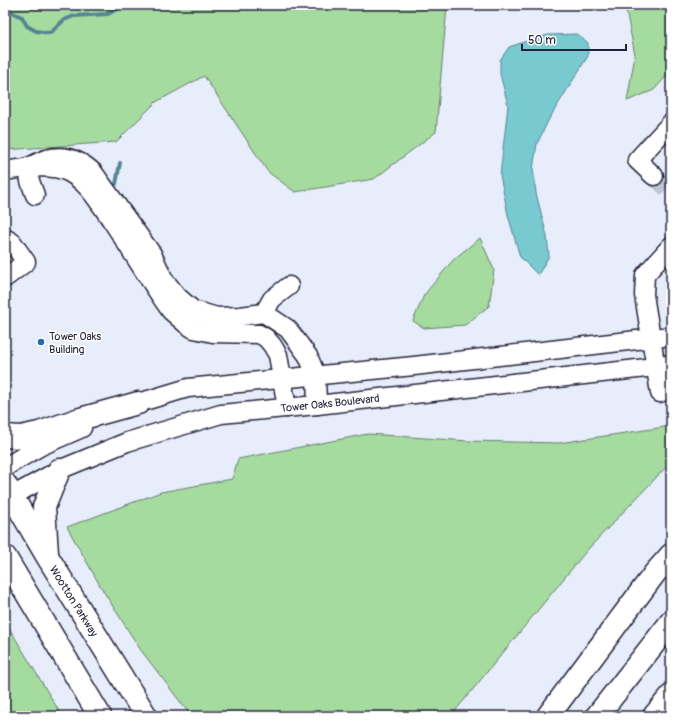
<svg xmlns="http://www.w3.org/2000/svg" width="676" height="721" font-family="Pangolin,sans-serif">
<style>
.green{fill:#a5db9f;stroke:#647e6d}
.water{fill:#78c9d0;stroke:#568694}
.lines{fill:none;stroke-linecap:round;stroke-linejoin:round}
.stream{stroke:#568694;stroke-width:4}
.minor-tunnel{stroke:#c0c4d5;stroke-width:18;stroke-dasharray:18 9;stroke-linecap:butt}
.minor-casing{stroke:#22223b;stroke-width:21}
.major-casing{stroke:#22223b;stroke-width:25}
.highway-casing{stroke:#22223b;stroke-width:25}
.minor{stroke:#fff;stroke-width:18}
.major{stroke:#fff;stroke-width:22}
.highway{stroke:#fff;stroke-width:22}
.poi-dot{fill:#1f6fb2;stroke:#fff;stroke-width:1.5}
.labels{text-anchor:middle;stroke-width:3;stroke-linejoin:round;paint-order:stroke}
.poi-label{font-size:11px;fill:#22223b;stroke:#fff;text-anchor:start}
.street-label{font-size:11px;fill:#22223b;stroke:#fff}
</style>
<rect width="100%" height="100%" fill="#e8edfb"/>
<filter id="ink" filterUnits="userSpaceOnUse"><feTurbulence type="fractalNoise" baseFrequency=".025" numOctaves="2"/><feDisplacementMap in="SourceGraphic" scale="8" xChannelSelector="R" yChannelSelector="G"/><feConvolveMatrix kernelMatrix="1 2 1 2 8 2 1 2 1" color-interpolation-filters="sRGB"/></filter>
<g filter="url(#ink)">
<g class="green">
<path d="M 5,5 L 450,5 L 447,6 L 436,132 L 374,179 L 295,192 L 268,172 L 204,76 L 156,102 L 116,142 L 5,150 Z"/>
<path d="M 625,5 L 671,5 L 671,71 L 654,90 L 627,101 L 635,55 Z"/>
<path d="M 480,238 L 494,270 L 489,306 L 465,325 L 424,328 L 413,321 L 424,295 L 454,259 Z"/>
<path d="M 671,426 L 671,462 L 588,549 L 451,716 L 191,716 L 140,649 L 102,589 L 67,527 L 161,492 L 232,479 L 238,459 L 368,434 L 468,441 L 559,443 Z"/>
<path d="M 5,621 L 62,716 L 5,716 Z"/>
</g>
<path class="water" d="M 578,34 L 588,43 L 588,56 L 549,119 L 537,144 L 533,169 L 536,193 L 547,236 L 549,256 L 538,275 L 520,257 L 508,215 L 500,175 L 508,105 L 500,74 L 500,60 L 509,47 L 524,42 L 548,35 Z"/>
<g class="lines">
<g class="stream">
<path d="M 5,16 L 11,12 L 22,17 L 27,26 L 36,31 L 50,33 L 64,20 L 74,16 L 108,14 L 124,5"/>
<path d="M 112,187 L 116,184 L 120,163"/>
</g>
<path class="minor-tunnel" d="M 654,176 L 671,192"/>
<defs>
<g id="minor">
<path d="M 28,167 C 34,165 40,161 46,159 C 64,154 80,160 93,172 L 152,254 L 164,280 L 178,297 L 193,310 L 217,317 L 240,316 L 264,313 L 288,329 L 308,356 L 316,375 L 317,405"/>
<path d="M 28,167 L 30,181 L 35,195"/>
<path d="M 5,171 C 22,168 52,164 68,172 C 88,182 100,204 112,221 C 132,251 150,282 171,311 L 186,324 L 194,329 L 213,333 L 259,334 L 266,338 L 272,345 L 278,355 L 287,408"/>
<path d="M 654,176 L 637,160 L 671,123"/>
<path d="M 5,238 L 12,242 L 26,262 L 5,278"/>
<path d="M 264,313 L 272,299 L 289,286"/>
<path d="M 660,393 L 644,295 L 645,275 L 671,246"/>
<path d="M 126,408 L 138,403 L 188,388 L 414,366 L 671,336"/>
<path d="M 5,467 L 41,446 L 82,428"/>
<path d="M 5,500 L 59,470 L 127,442 L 221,414 L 317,405 L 655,367 L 671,364"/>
</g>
<g id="major">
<path d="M 5,436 L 21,437 L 39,433 L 80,419 L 138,403"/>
<path d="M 5,484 L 47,556 L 146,716"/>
<path d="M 47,553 L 44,507 L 59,470"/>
<path d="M 5,557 L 100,716"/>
</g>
<g id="highway">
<path d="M 548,716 L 655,573 L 671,555"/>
<path d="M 597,716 L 671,622"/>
<path d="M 654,716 L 671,696"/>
</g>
</defs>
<use href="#minor" class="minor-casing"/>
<use href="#major" class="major-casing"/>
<use href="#highway" class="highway-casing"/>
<use href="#minor" class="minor"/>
<use href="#major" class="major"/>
<use href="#highway" class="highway"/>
</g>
</g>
<circle class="poi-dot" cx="41" cy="342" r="4"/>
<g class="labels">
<g class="poi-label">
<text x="49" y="340">Tower Oaks<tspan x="49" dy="13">Building</tspan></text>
</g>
<g class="street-label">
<text transform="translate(330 403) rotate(-6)" y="4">Tower Oaks Boulevard</text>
<text transform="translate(74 601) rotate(58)" y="4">Wootton Parkway</text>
</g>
</g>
<rect width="676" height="721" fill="none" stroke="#fff" stroke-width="20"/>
<rect x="10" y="10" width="656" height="701" fill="none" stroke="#22223b" stroke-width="1.5" filter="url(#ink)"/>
<path d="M522 44v6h104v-6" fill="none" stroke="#22223b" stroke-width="2"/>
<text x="528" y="44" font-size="12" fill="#22223b" stroke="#ffffff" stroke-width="3" paint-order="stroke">50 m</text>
</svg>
